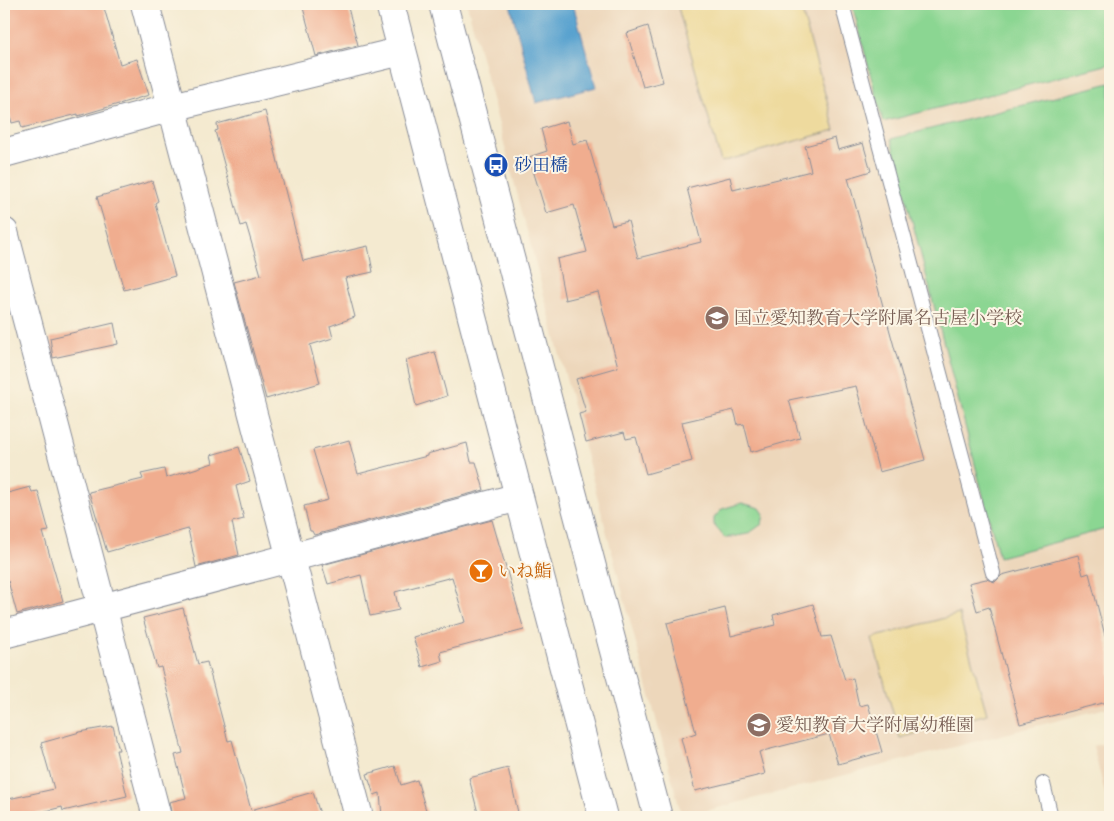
<svg xmlns="http://www.w3.org/2000/svg" width="1114" height="821" font-family="Cardo,'Noto Serif JP',serif">
<style>
.built{fill:#edd7bb}
.green{fill:#8bd692;stroke:#538278}
.sand{fill:#eeda9e;stroke:#84847e}
.water{fill:#58a2cf;stroke:#3a6896}
.building{fill:#f0ad8f}
.lines{fill:none;stroke-linecap:round;stroke-linejoin:round}
.service-casing{stroke:#888c97;stroke-width:16}
.minor-casing{stroke:#888c97;stroke-width:30}
.tertiary-casing{stroke:#888c97;stroke-width:30}
.service{stroke:#fff;stroke-width:14}
.minor{stroke:#fff;stroke-width:28}
.tertiary{stroke:#fff;stroke-width:28}
.labels{text-anchor:middle;stroke-width:4;stroke-linejoin:round;paint-order:stroke}
.transit-label{font-size:18px;fill:#164399;stroke:#fcf5e5;text-anchor:start}
.education-label{font-size:18px;fill:#785e54;stroke:#fcf5e5;text-anchor:start}
.food-label{font-size:18px;fill:#c56008;stroke:#fcf5e5;text-anchor:start}
</style>
<rect width="100%" height="100%" fill="#fcf5e5"/>
<filter id="ink" filterUnits="userSpaceOnUse"><feTurbulence type="fractalNoise" baseFrequency=".02" numOctaves="2"/><feDisplacementMap in="SourceGraphic" scale="10" xChannelSelector="R" yChannelSelector="G"/><feConvolveMatrix kernelMatrix="1 2 1 2 8 2 1 2 1" color-interpolation-filters="sRGB"/></filter>
<filter id="wash" filterUnits="userSpaceOnUse"><feTurbulence type="fractalNoise" baseFrequency=".0096" numOctaves="4" result="noise"/><feDisplacementMap in="SourceGraphic" scale="20" xChannelSelector="R" yChannelSelector="G"/><feGaussianBlur stdDeviation="1.12" result="paint"/><feColorMatrix in="noise" values="0 0 0 0 0 0 0 0 0 0 0 0 0 0 0 0 0 1.4 0 .05"/><feComposite in="paint" operator="in"/></filter>
<g filter="url(#wash)">
<rect width="100%" height="100%" fill="#f4ead0"/>
<g class="built">
<path d="M 467,4 L 1110,4 L 1110,707 L 682,817 Z"/>
<path d="M 1110,742 L 1110,813 L 1093,746 Z"/>
</g>
<g class="green">
<path d="M 852,4 L 1110,4 L 1110,64 L 883,122 Z"/>
<path d="M 1110,83 L 1110,528 L 999,557 L 891,139 Z"/>
<path d="M 742,503 L 760,508 L 764,514 L 762,524 L 748,534 L 725,538 L 714,525 L 714,518 L 722,509 Z"/>
</g>
<g class="sand">
<path d="M 677,4 L 800,4 L 835,130 L 721,162 Z"/>
<path d="M 959,614 L 987,714 L 900,738 L 872,638 Z"/>
</g>
<path class="water" d="M 510,4 L 573,4 L 596,87 L 536,103 Z"/>
<g id="blocks">
<g class="building">
<path d="M 4,4 L 103,4 L 120,64 L 137,59 L 149,95 L 78,116 L 78,114 L 22,128 L 20,121 L 12,123 L 4,93 Z"/>
<path d="M 302,4 L 347,4 L 358,45 L 316,56 Z"/>
<path d="M 648,26 L 663,82 L 643,87 L 627,33 Z"/>
<path d="M 265,111 L 303,261 L 368,246 L 373,272 L 345,278 L 355,317 L 330,326 L 333,338 L 310,345 L 320,383 L 266,399 L 234,282 L 261,275 L 246,224 L 241,226 L 215,131 L 218,130 L 217,124 Z"/>
<path d="M 567,121 L 573,144 L 587,140 L 612,225 L 628,221 L 638,258 L 701,242 L 687,188 L 730,177 L 733,190 L 811,171 L 805,146 L 835,138 L 838,150 L 863,143 L 871,171 L 848,178 L 925,460 L 879,472 L 856,386 L 789,400 L 800,438 L 751,452 L 744,424 L 738,425 L 734,410 L 682,422 L 692,461 L 646,474 L 636,437 L 626,439 L 624,432 L 586,442 L 579,414 L 586,412 L 576,379 L 618,367 L 598,292 L 565,300 L 557,259 L 587,252 L 574,205 L 546,213 L 529,157 L 547,151 L 541,129 Z"/>
<path d="M 152,181 L 158,201 L 155,203 L 175,276 L 124,290 L 97,197 Z"/>
<path d="M 114,323 L 118,344 L 53,358 L 50,338 Z"/>
<path d="M 435,352 L 447,396 L 416,406 L 406,360 Z"/>
<path d="M 349,440 L 358,474 L 427,456 L 427,454 L 467,443 L 471,462 L 476,462 L 484,490 L 314,535 L 312,531 L 310,531 L 304,506 L 328,500 L 313,450 Z"/>
<path d="M 239,447 L 250,481 L 236,486 L 244,519 L 232,522 L 239,555 L 196,567 L 188,529 L 107,552 L 89,492 L 143,479 L 141,474 L 164,469 L 166,478 L 213,463 L 211,455 Z"/>
<path d="M 30,487 L 32,492 L 38,491 L 49,531 L 43,532 L 63,601 L 17,614 L 8,581 L 4,582 L 4,494 Z"/>
<path d="M 492,520 L 524,630 L 440,652 L 442,661 L 422,667 L 413,637 L 465,622 L 452,577 L 395,592 L 399,610 L 370,616 L 361,575 L 328,584 L 322,565 Z"/>
<path d="M 1078,555 L 1083,575 L 1089,573 L 1110,655 L 1110,701 L 1020,724 L 989,607 L 977,611 L 969,583 L 986,579 L 995,582 L 1002,575 Z"/>
<path d="M 813,604 L 822,637 L 831,636 L 845,680 L 853,678 L 859,706 L 868,704 L 882,752 L 838,764 L 829,734 L 759,752 L 765,774 L 695,791 L 681,738 L 696,733 L 667,623 L 725,608 L 731,636 L 775,625 L 773,615 Z"/>
<path d="M 183,608 L 198,664 L 207,662 L 228,741 L 232,740 L 251,810 L 313,792 L 321,817 L 172,817 L 169,802 L 186,798 L 175,755 L 183,753 L 161,667 L 157,668 L 143,618 Z"/>
<path d="M 113,726 L 119,750 L 116,750 L 127,796 L 63,811 L 62,807 L 23,817 L 4,817 L 4,800 L 54,789 L 41,743 L 80,732 Z"/>
<path d="M 395,766 L 401,785 L 417,780 L 428,817 L 382,817 L 380,793 L 374,795 L 367,774 Z"/>
<path d="M 508,768 L 519,817 L 479,817 L 469,778 Z"/>
</g>
</g>
</g>
<g filter="url(#ink)">
<use href="#blocks" fill-opacity="0" stroke="#888c97" stroke-width="1"/>
<g class="lines">
<defs>
<g id="service">
<path d="M 842,4 L 993,573"/>
<path d="M 1043,784 L 1051,817"/>
</g>
<g id="minor">
<path d="M 145,4 L 359,817"/>
<path d="M 4,153 L 172,107 L 402,51"/>
<path d="M 4,232 L 157,817"/>
<path d="M 4,634 L 519,497"/>
</g>
<g id="tertiary">
<path d="M 390,4 L 603,817"/>
<path d="M 443,4 L 658,817"/>
</g>
</defs>
<use href="#service" class="service-casing"/>
<use href="#minor" class="minor-casing"/>
<use href="#tertiary" class="tertiary-casing"/>
<use href="#service" class="service"/>
<use href="#minor" class="minor"/>
<use href="#tertiary" class="tertiary"/>
</g>
</g>
<defs>
<symbol id="bus-disc" viewBox="-11 -11 22 22"><circle r="9.5" fill="#1a4fb4" stroke="#fcf5e5"/><path d="M-5-6H5V4H4V6H2V4H-2V6H-4V4H-5ZM-3.5-4V0h7V-4ZM-3.5 1.2v1.5H-2V1.2ZM2 1.2v1.5H3.5V1.2Z" fill="#fff"/></symbol>
<symbol id="school-disc" viewBox="-11 -11 22 22"><circle r="9.5" fill="#8d6e63" stroke="#fcf5e5"/><path d="M0-5L7-2L0 1L-7-2ZM-4 1L0 2.5L4 1V4Q0 6-4 4Z" fill="#fff"/></symbol>
<symbol id="bar-disc" viewBox="-11 -11 22 22"><circle r="9.5" fill="#e8710a" stroke="#fcf5e5"/><path d="M-6-5H6L.8 .8V4.5H3.5V6h-7V4.5H-.8V.8Z" fill="#fff"/></symbol>
</defs>
<g fill-rule="evenodd">
<use href="#bus-disc" x="482" y="151" width="28" height="28"/>
<use href="#school-disc" x="703" y="304" width="28" height="28"/>
<use href="#bar-disc" x="467" y="557" width="28" height="28"/>
<use href="#school-disc" x="745" y="711" width="28" height="28"/>
</g>
<g class="labels">
<g class="transit-label">
<text x="514" y="171">砂田橋</text>
</g>
<g class="education-label">
<text x="734" y="324">国立愛知教育大学附属名古屋小学校</text>
<text x="776" y="731">愛知教育大学附属幼稚園</text>
</g>
<g class="food-label">
<text x="498" y="577">いね鮨</text>
</g>
</g>
<rect width="1114" height="821" fill="none" stroke="#fcf5e5" stroke-width="20"/>
</svg>
